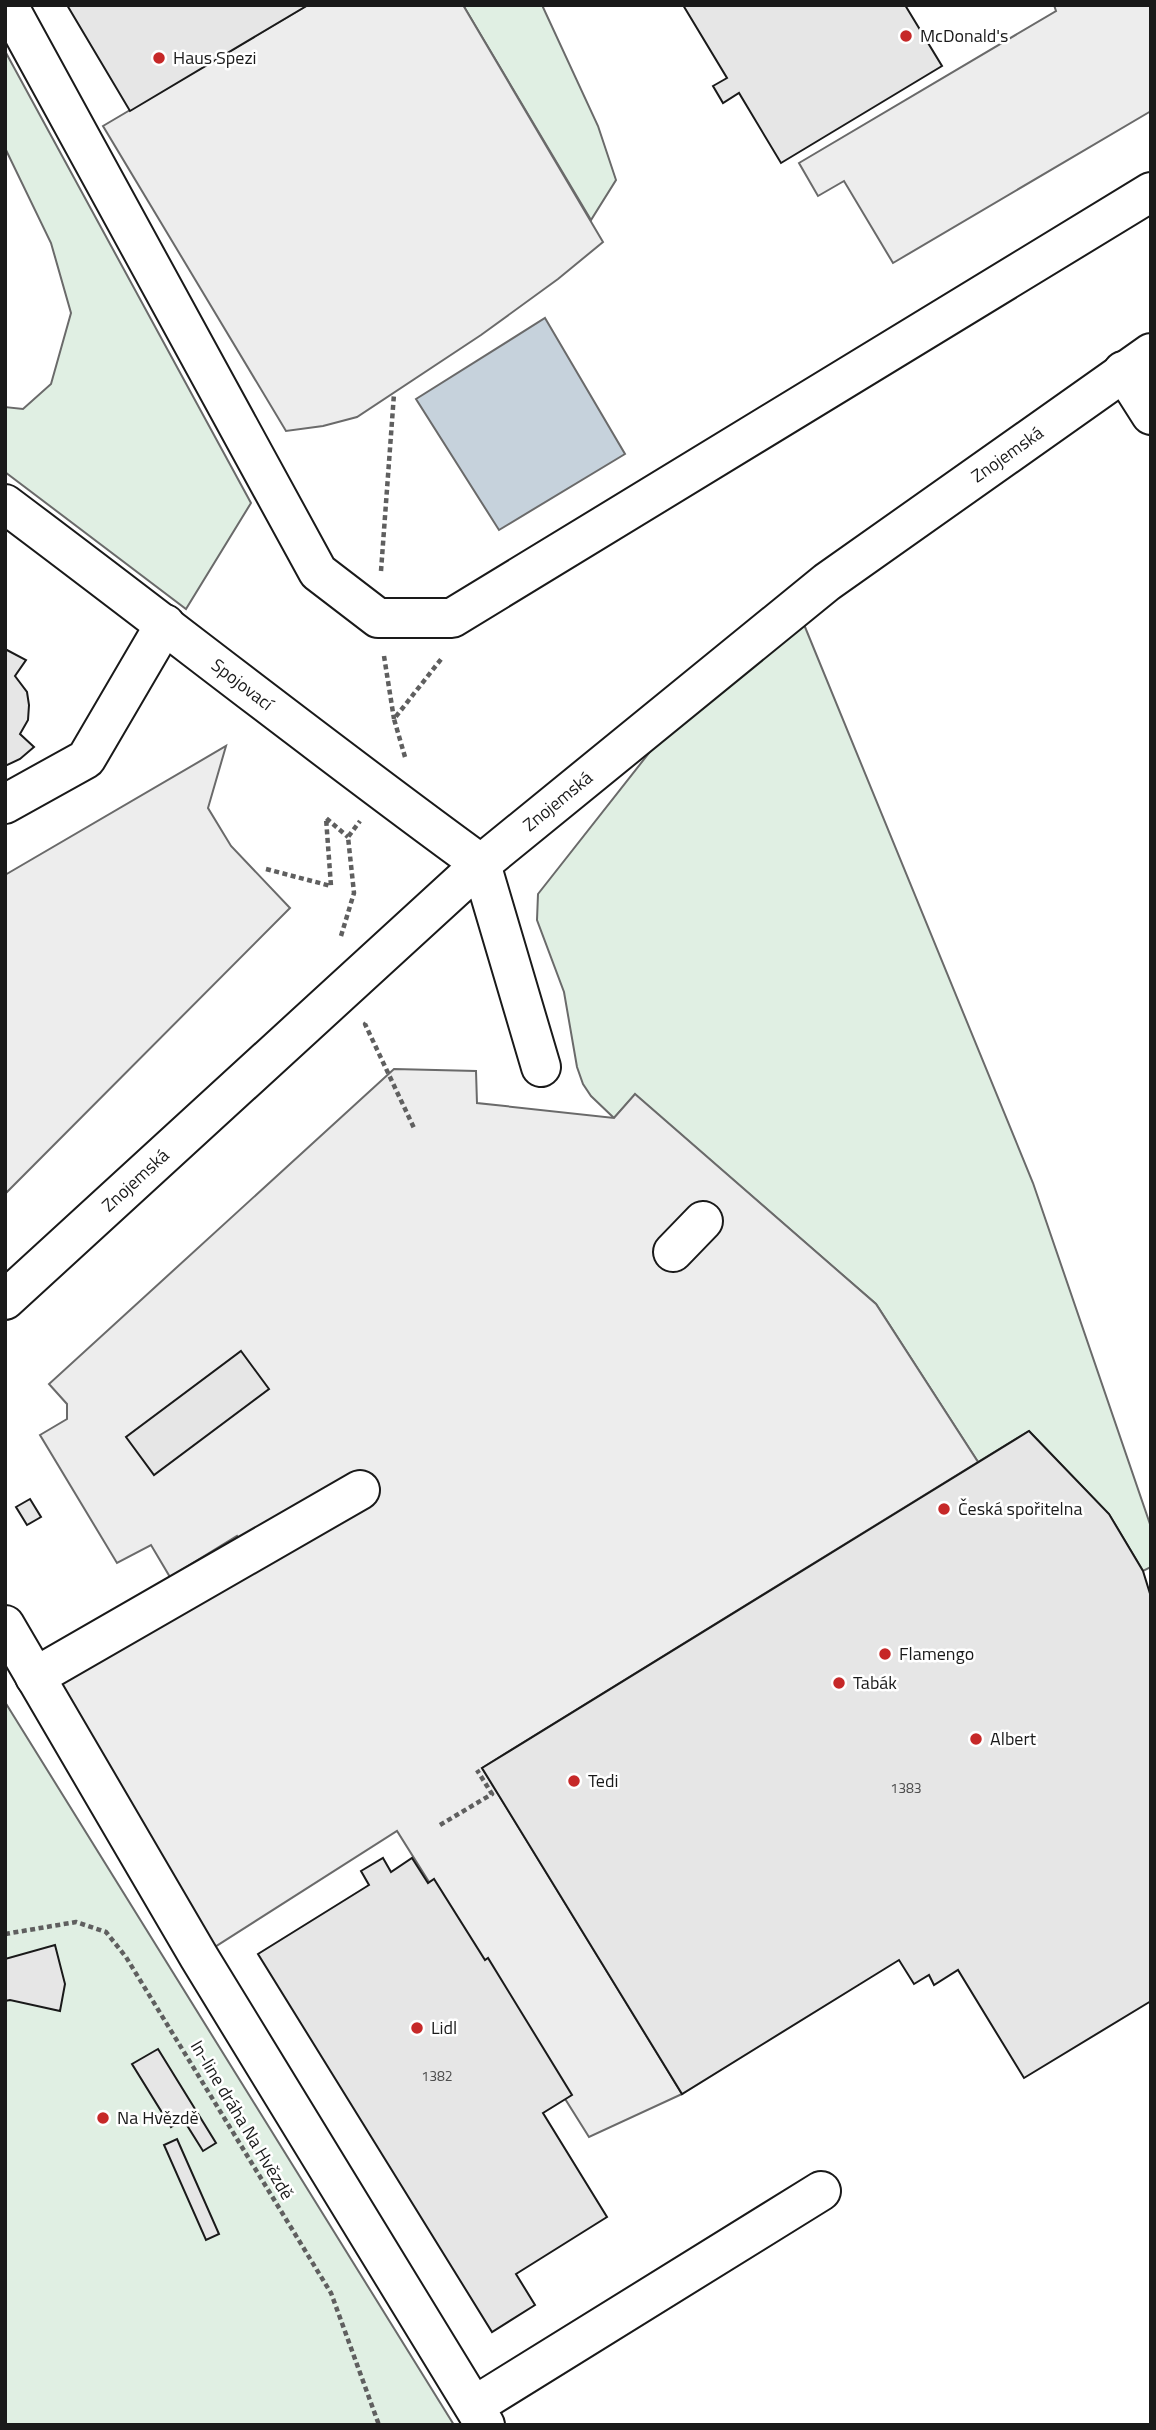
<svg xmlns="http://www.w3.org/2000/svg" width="1156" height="2430" font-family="'Titillium Web',sans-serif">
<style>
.green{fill:#e0efe3;stroke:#6a6a6a;stroke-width:2}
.parking{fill:#ededed;stroke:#6a6a6a;stroke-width:2}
.water{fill:#c6d2dc;stroke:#6a6a6a;stroke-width:2}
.building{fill:#e6e6e6;stroke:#1a1a1a;stroke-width:2}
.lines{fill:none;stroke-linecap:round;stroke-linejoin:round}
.minor-casing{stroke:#1a1a1a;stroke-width:42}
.major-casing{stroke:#1a1a1a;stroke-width:42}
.path{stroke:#5f5f5f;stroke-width:4.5;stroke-dasharray:5 3.5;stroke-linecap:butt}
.minor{stroke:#fff;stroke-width:38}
.major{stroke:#fff;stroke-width:38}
.poi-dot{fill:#c62828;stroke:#fff;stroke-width:2.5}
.labels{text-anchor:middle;stroke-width:5;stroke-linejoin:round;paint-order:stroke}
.number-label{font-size:14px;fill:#4d4d4d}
.poi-label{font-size:18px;fill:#1a1a1a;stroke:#fff;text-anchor:start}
.street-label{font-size:18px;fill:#1a1a1a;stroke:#fff}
</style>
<rect width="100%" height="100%" fill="#fff"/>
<g class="green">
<path d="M 463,5 L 542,5 L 598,126 L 616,180 L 591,220 Z"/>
<path d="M 5,51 L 251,503 L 186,609 L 5,472 L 5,407 L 23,409 L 51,384 L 71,313 L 51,243 L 5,148 Z"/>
<path d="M 796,605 L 1033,1183 L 1151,1527 L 1151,1567 L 1143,1571 L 1109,1514 L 1029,1431 L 978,1462 L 876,1304 L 635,1095 L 614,1118 L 591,1096 L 583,1084 L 577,1067 L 564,992 L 537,920 L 538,894 L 708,678 Z"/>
<path d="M 5,1702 L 454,2425 L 5,2425 Z"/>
</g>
<g class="parking">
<path d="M 308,5 L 463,5 L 603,242 L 558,279 L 481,335 L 357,417 L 323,426 L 286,431 L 103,126 Z"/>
<path d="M 1054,5 L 1151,5 L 1151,111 L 893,263 L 844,181 L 818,196 L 799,163 L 1056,11 Z"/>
<path d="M 226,746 L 208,808 L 231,846 L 290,908 L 5,1194 L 5,875 Z"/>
<path d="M 394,1069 L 476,1071 L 477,1103 L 614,1118 L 635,1094 L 876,1304 L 978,1462 L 482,1768 L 682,2094 L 589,2137 L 397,1831 L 199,1957 L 35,1677 L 248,1554 L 237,1536 L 170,1577 L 151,1545 L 117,1563 L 40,1435 L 67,1419 L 67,1404 L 49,1384 Z"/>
</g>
<path class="water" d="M 545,318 L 625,454 L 499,530 L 416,399 Z"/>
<g class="building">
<path d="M 67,5 L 308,5 L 130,111 Z"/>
<path d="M 683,5 L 905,5 L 942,66 L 781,163 L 739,93 L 723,103 L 713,86 L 727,78 Z"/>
<path d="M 5,649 L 26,660 L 15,676 L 27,692 L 29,705 L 28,720 L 20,734 L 34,747 L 20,759 L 5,766 Z"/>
<path d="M 241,1351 L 269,1389 L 154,1475 L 126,1437 Z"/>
<path d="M 1029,1431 L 1109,1514 L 1143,1571 L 1151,1597 L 1151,2001 L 1024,2078 L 958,1970 L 934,1985 L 929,1975 L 914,1984 L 899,1960 L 682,2094 L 482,1768 Z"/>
<path d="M 30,1499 L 41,1517 L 27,1525 L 16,1507 Z"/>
<path d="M 383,1858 L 391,1872 L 412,1858 L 428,1883 L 434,1879 L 485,1960 L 488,1958 L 572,2095 L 543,2113 L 607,2217 L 516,2274 L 535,2305 L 492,2332 L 258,1954 L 369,1885 L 361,1871 Z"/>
<path d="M 55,1945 L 65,1984 L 60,2011 L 10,2000 L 5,2001 L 5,1959 Z"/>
<path d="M 158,2049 L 216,2143 L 203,2151 L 183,2119 L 171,2127 L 132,2064 Z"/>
<path d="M 177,2139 L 219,2234 L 206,2240 L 164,2145 Z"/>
</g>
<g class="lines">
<defs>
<g id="minor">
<path d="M 8,5 L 318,572 L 378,618 L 452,618 L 1151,192"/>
<path d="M 1123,371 L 1151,415"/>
<path d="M 5,804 L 86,759 L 165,624"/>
<path d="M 673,1252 L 703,1221"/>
<path id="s1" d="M 5,1300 L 481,864 L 541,1067"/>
<path d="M 5,1625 L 199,1957 L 485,2425"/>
<path d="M 35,1677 L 360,1490"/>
<path d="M 474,2406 L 821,2191"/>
</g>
<g id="major">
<path id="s2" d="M 5,504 C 164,623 320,747 481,864 L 827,582 L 1151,353"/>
</g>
</defs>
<use href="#minor" class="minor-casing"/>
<use href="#major" class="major-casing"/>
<g class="path">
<path d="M 381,571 L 394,394"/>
<path d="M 384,656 L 394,719"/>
<path d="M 405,757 L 394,719 L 442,658"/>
<path d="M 266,869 L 331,886 L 326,818 L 348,837"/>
<path d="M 341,936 L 354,893 L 348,837 L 360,821"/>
<path d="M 366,1023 L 365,1024 L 414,1128"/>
<path d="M 440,1825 L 492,1794 L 477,1770"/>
<path d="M 5,1934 L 76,1922 L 106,1932 L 126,1957 L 331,2293 L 379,2425"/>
</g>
<use href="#minor" class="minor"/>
<use href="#major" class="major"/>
</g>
<g class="poi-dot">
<circle cx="906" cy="36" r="7"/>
<circle cx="159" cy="58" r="7"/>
<circle cx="944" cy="1509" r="7"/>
<circle cx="885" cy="1654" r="7"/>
<circle cx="839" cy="1683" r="7"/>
<circle cx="976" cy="1739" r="7"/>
<circle cx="574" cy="1781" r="7"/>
<circle cx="417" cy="2028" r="7"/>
<circle cx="103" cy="2118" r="7"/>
</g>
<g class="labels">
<g class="number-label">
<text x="906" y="1793">1383</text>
<text x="437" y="2081">1382</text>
</g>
<g class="poi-label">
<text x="920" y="42">McDonald's</text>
<text x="173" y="64">Haus Spezi</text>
<text x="958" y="1515">Česká spořitelna</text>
<text x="899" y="1660">Flamengo</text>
<text x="853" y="1689">Tabák</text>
<text x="990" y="1745">Albert</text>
<text x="588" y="1787">Tedi</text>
<text x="431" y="2034">Lidl</text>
<text x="117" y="2124">Na Hvězdě</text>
</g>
<g class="street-label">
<text dy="6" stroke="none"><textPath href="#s2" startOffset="1264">Znojemská</textPath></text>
<text dy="6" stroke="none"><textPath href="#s2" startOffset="298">Spojovací</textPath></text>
<text dy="6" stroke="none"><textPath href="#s2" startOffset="696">Znojemská</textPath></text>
<text dy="6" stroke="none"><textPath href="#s1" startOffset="177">Znojemská</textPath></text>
<text transform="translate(242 2120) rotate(59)" y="6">In-line dráha Na Hvězdě</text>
</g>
</g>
<rect width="1156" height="2430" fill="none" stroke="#1a1a1a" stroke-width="14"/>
</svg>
